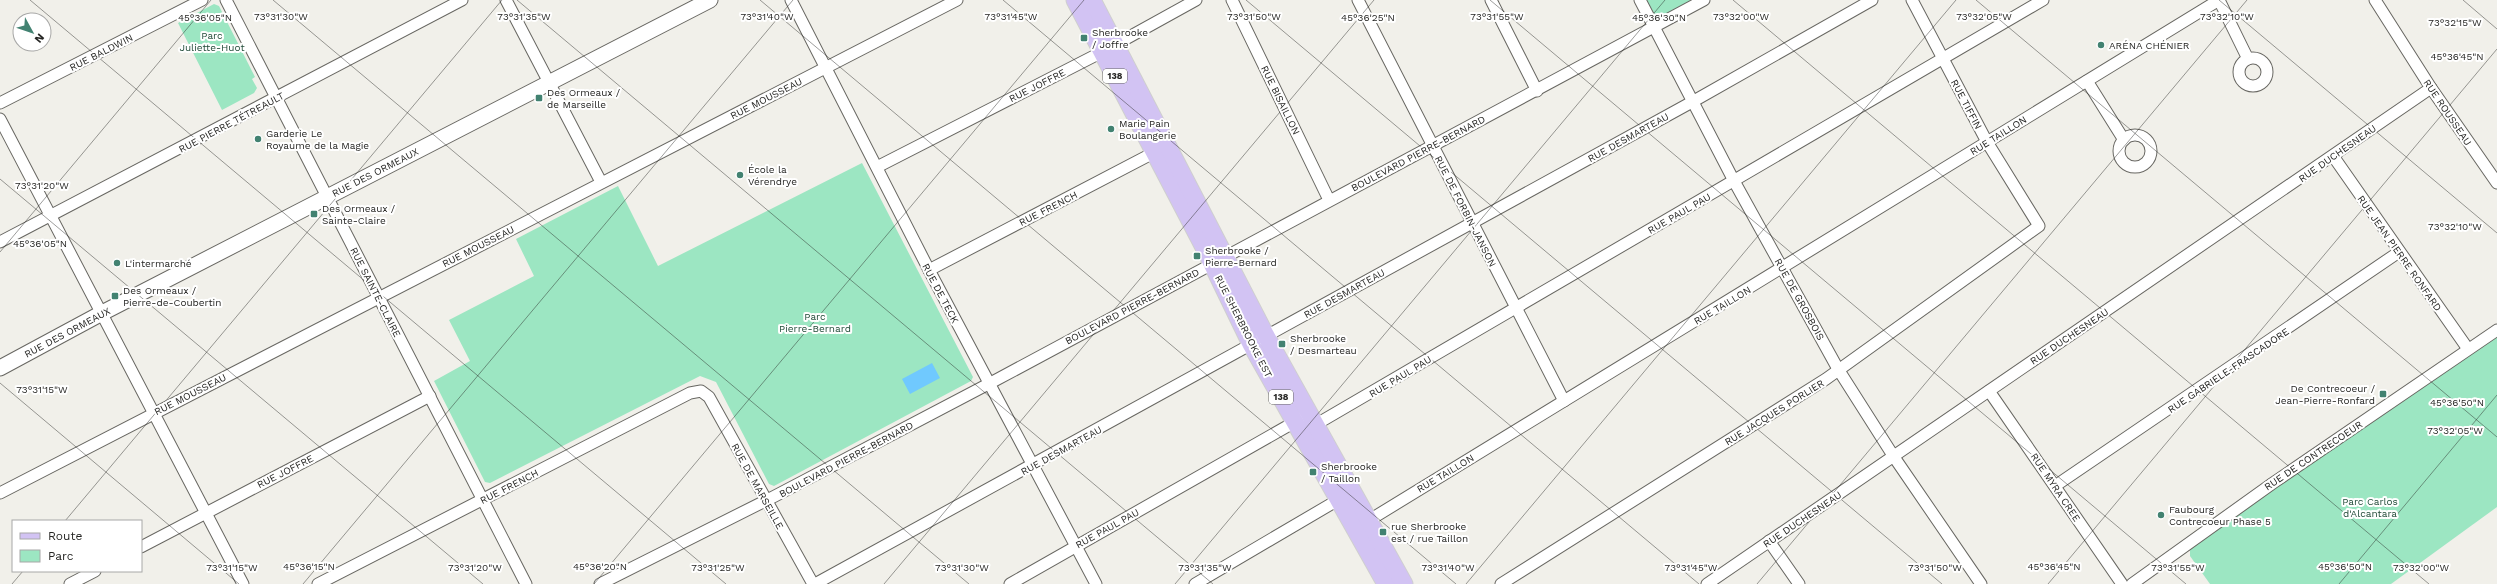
<svg xmlns="http://www.w3.org/2000/svg" width="2497" height="584" font-family="'Work Sans',sans-serif">
<style>
.green{fill:#9ce6c2}
.water{fill:#70c9fe}
.lines{fill:none;stroke-linecap:round;stroke-linejoin:round}
.street-casing{stroke:#686762;stroke-width:13}
.secondary-casing{stroke:#686762;stroke-width:17}
.primary-casing{stroke:#cfcfcf;stroke-width:19}
.street{stroke:#fff;stroke-width:11}
.secondary{stroke:#fff;stroke-width:15}
.primary{stroke:#d2c3f3;stroke-width:17}
.ticks{fill:none;stroke:#252523;stroke-width:1;stroke-opacity:0.45}
.poi-dot{fill:#428271;stroke:#fff;stroke-width:1.5}
.labels{text-anchor:middle;stroke-width:4;stroke-linejoin:round;paint-order:stroke}
.shield{fill:#fff;stroke:#666665;stroke-width:1}
.shield-label{font-size:9px;font-weight:bold;fill:#252523}
.poi-label{font-size:10px;fill:#252523;stroke:#fff;text-anchor:start}
.park-label{font-size:10px;fill:#1f4936;stroke:#fff}
.street-label{font-size:10px;fill:#252523;stroke:#fff}
.ticks-label{font-size:10px;text-anchor:middle;fill:#252523;stroke:#fff;stroke-width:4;stroke-linejoin:round;paint-order:stroke}
</style>
<rect width="100%" height="100%" fill="#f1f0ea"/>
<g class="green">
<path d="M 1643,0 L 1704,0 L 1654,28 Z"/>
<path d="M 214,4 L 219,6 L 255,77 L 252,79 L 257,88 L 254,93 L 222,110 L 178,23 Z"/>
<path d="M 862,163 L 973,377 L 971,381 L 774,486 L 769,484 L 716,382 L 700,376 L 490,483 L 485,482 L 434,381 L 470,361 L 449,320 L 534,276 L 516,239 L 618,186 L 658,266 Z"/>
<path d="M 2497,330 L 2497,507 L 2391,584 L 2210,584 L 2190,556 L 2190,543 Z"/>
</g>
<path class="water" d="M 932,363 L 940,378 L 910,394 L 902,379 Z"/>
<g class="lines">
<defs>
<g id="street">
<path d="M 226,0 L 526,584"/>
<path d="M 506,0 L 601,182"/>
<path d="M 791,0 L 929,270 L 1096,584"/>
<path d="M 1232,0 L 1329,200"/>
<path d="M 1358,0 L 1564,401"/>
<path d="M 1491,0 L 1537,91"/>
<path d="M 1640,0 L 1734,181 L 1838,369 L 1894,457 L 1981,584"/>
<path d="M 2219,0 L 2248,59"/>
<path d="M 2375,0 L 2431,88 L 2497,183"/>
<circle cx="2253" cy="72" r="14"/>
<path d="M 2087,81 L 2124,140"/>
<path d="M 0,103 L 202,0"/>
<path d="M 0,119 L 243,584"/>
<circle cx="2135" cy="151" r="16"/>
<path d="M 2333,156 L 2468,349"/>
<path d="M 877,167 L 1102,52 L 1196,0"/>
<path d="M 0,242 L 462,0"/>
<path d="M 929,270 L 1159,150"/>
<path d="M 1989,391 L 2122,584"/>
<path d="M 1315,425 L 2043,0"/>
<path d="M 2055,486 L 2399,252"/>
<path d="M 0,493 L 957,0"/>
<path d="M 1363,524 L 2219,0"/>
<path d="M 1769,541 L 1799,584"/>
<path d="M 141,547 L 430,396"/>
<path d="M 70,584 L 95,571"/>
<path d="M 318,584 L 690,393 L 701,391 L 709,397 L 813,584"/>
<path d="M 600,584 L 775,496 L 996,380 L 1704,0"/>
<path d="M 815,584 L 1692,102 L 1872,0"/>
<path d="M 1010,584 L 1300,419"/>
<path d="M 1195,584 L 1343,497"/>
<path d="M 1501,584 L 1826,379 L 2039,226 L 1987,142 L 1912,0"/>
<path d="M 1707,584 L 2431,88"/>
<path d="M 2132,584 L 2273,483 L 2497,330"/>
</g>
<path id="secondary" d="M 0,368 L 102,313 L 710,0"/>
<g id="primary">
<path d="M 1075,0 L 1207,253 L 1251,344 L 1386,584"/>
<path d="M 1092,0 L 1266,336 L 1404,584"/>
</g>
</defs>
<use href="#street" class="street-casing"/>
<use href="#secondary" class="secondary-casing"/>
<use href="#primary" class="primary-casing"/>
<use href="#street" class="street"/>
<use href="#secondary" class="secondary"/>
<use href="#primary" class="primary"/>
</g>
<path class="ticks" d="M 30,0 L 726,584M 273,0 L 969,584M 517,0 L 1213,584M 760,0 L 1456,584M 1003,0 L 1699,584M 1246,0 L 1942,584M 1490,0 L 2186,584M 1733,0 L 2429,584M 1976,0 L 2497,437M 2219,0 L 2497,233M 2463,0 L 2497,29M 0,179 L 483,584M 0,252 L 211,0M 0,383 L 239,584M 65,521 L 502,0M 12,584 L 23,571M 303,584 L 793,0M 594,584 L 1084,0M 884,584 L 1374,0M 1175,584 L 1665,0M 1466,584 L 1956,0M 1757,584 L 2247,0M 2048,584 L 2497,49M 2339,584 L 2497,395"/>
<g class="poi-dot">
<rect x="1080" y="34" width="8" height="8" rx="2"/>
<circle cx="2101" cy="45" r="4"/>
<rect x="535" y="94" width="8" height="8" rx="2"/>
<circle cx="1111" cy="129" r="4"/>
<circle cx="258" cy="139" r="4"/>
<circle cx="740" cy="175" r="4"/>
<rect x="310" y="210" width="8" height="8" rx="2"/>
<rect x="1193" y="252" width="8" height="8" rx="2"/>
<circle cx="117" cy="263" r="4"/>
<rect x="111" y="292" width="8" height="8" rx="2"/>
<rect x="1278" y="340" width="8" height="8" rx="2"/>
<rect x="2379" y="390" width="8" height="8" rx="2"/>
<rect x="1309" y="468" width="8" height="8" rx="2"/>
<circle cx="2161" cy="515" r="4"/>
<rect x="1379" y="528" width="8" height="8" rx="2"/>
</g>
<g class="labels">
<g class="shield">
<rect x="1103" y="69" width="24" height="14" rx="3"/>
<rect x="1269" y="390" width="24" height="14" rx="3"/>
</g>
<g class="shield-label">
<text x="1115" y="79">138</text>
<text x="1281" y="400">138</text>
</g>
<g class="poi-label">
<text x="1092" y="36">Sherbrooke<tspan x="1092" dy="12">/ Joffre</tspan></text>
<text x="2109" y="49">ARÉNA CHÉNIER</text>
<text x="547" y="96">Des Ormeaux /<tspan x="547" dy="12">de Marseille</tspan></text>
<text x="1119" y="127">Marie Pain<tspan x="1119" dy="12">Boulangerie</tspan></text>
<text x="266" y="137">Garderie Le<tspan x="266" dy="12">Royaume de la Magie</tspan></text>
<text x="748" y="173">École la<tspan x="748" dy="12">Vérendrye</tspan></text>
<text x="322" y="212">Des Ormeaux /<tspan x="322" dy="12">Sainte-Claire</tspan></text>
<text x="1205" y="254">Sherbrooke /<tspan x="1205" dy="12">Pierre-Bernard</tspan></text>
<text x="125" y="267">L'intermarché</text>
<text x="123" y="294">Des Ormeaux /<tspan x="123" dy="12">Pierre-de-Coubertin</tspan></text>
<text x="1290" y="342">Sherbrooke<tspan x="1290" dy="12">/ Desmarteau</tspan></text>
<text x="2375" y="392" text-anchor="end">De Contrecoeur /<tspan x="2375" dy="12">Jean-Pierre-Ronfard</tspan></text>
<text x="1321" y="470">Sherbrooke<tspan x="1321" dy="12">/ Taillon</tspan></text>
<text x="2169" y="513">Faubourg<tspan x="2169" dy="12">Contrecoeur Phase 5</tspan></text>
<text x="1391" y="530">rue Sherbrooke<tspan x="1391" dy="12">est / rue Taillon</tspan></text>
</g>
<g class="park-label">
<text x="212" y="39">Parc<tspan x="212" dy="12">Juliette-Huot</tspan></text>
<text x="815" y="320">Parc<tspan x="815" dy="12">Pierre-Bernard</tspan></text>
<text x="2370" y="505">Parc Carlos<tspan x="2370" dy="12">d'Alcantara</tspan></text>
</g>
<g class="street-label">
<text transform="translate(101 52) rotate(-27)" y="4">RUE BALDWIN</text>
<text transform="translate(1037 85) rotate(-27)" y="4">RUE JOFFRE</text>
<text transform="translate(766 98) rotate(-27)" y="4">RUE MOUSSEAU</text>
<text transform="translate(1281 100) rotate(64)" y="4">RUE BISAILLON</text>
<text transform="translate(1967 104) rotate(62)" y="4">RUE TIFFIN</text>
<text transform="translate(2448 112) rotate(56)" y="4">RUE ROUSSEAU</text>
<text transform="translate(231 122) rotate(-28)" y="4">RUE PIERRE TÉTREAULT</text>
<text transform="translate(1998 135) rotate(-32)" y="4">RUE TAILLON</text>
<text transform="translate(1628 137) rotate(-29)" y="4">RUE DESMARTEAU</text>
<text transform="translate(1418 153) rotate(-28)" y="4">BOULEVARD PIERRE-BERNARD</text>
<text transform="translate(2337 153) rotate(-35)" y="4">RUE DUCHESNEAU</text>
<text transform="translate(375 172) rotate(-27)" y="4">RUE DES ORMEAUX</text>
<text transform="translate(1048 208) rotate(-27)" y="4">RUE FRENCH</text>
<text transform="translate(1466 211) rotate(63)" y="4">RUE DE FORBIN-JANSON</text>
<text transform="translate(1679 213) rotate(-30)" y="4">RUE PAUL PAU</text>
<text transform="translate(478 246) rotate(-27)" y="4">RUE MOUSSEAU</text>
<text transform="translate(2400 253) rotate(55)" y="4">RUE JEAN PIERRE RONFARD</text>
<text transform="translate(376 292) rotate(63)" y="4">RUE SAINTE-CLAIRE</text>
<text transform="translate(941 293) rotate(62)" y="4">RUE DE TECK</text>
<text transform="translate(1344 293) rotate(-29)" y="4">RUE DESMARTEAU</text>
<text transform="translate(1800 299) rotate(61)" y="4">RUE DE GROSBOIS</text>
<text transform="translate(1722 305) rotate(-31)" y="4">RUE TAILLON</text>
<text transform="translate(1132 306) rotate(-28)" y="4">BOULEVARD PIERRE-BERNARD</text>
<text transform="translate(1244 326) rotate(63)" y="4">RUE SHERBROOKE EST</text>
<text transform="translate(67 332) rotate(-28)" y="4">RUE DES ORMEAUX</text>
<text transform="translate(2069 336) rotate(-34)" y="4">RUE DUCHESNEAU</text>
<text transform="translate(2228 370) rotate(-34)" y="4">RUE GABRIELE-FRASCADORE</text>
<text transform="translate(1400 376) rotate(-31)" y="4">RUE PAUL PAU</text>
<text transform="translate(190 394) rotate(-27)" y="4">RUE MOUSSEAU</text>
<text transform="translate(1774 412) rotate(-32)" y="4">RUE JACQUES PORLIER</text>
<text transform="translate(1061 450) rotate(-29)" y="4">RUE DESMARTEAU</text>
<text transform="translate(2313 455) rotate(-34)" y="4">RUE DE CONTRECOEUR</text>
<text transform="translate(846 459) rotate(-28)" y="4">BOULEVARD PIERRE-BERNARD</text>
<text transform="translate(285 471) rotate(-27)" y="4">RUE JOFFRE</text>
<text transform="translate(1445 473) rotate(-31)" y="4">RUE TAILLON</text>
<text transform="translate(509 486) rotate(-27)" y="4">RUE FRENCH</text>
<text transform="translate(758 486) rotate(61)" y="4">RUE DE MARSEILLE</text>
<text transform="translate(2056 487) rotate(56)" y="4">RUE MYRA CREE</text>
<text transform="translate(1802 519) rotate(-34)" y="4">RUE DUCHESNEAU</text>
<text transform="translate(1107 528) rotate(-29)" y="4">RUE PAUL PAU</text>
</g>
</g>
<g class="ticks-label">
<text x="281" y="20">73°31'30"W</text>
<text x="524" y="20">73°31'35"W</text>
<text x="767" y="20">73°31'40"W</text>
<text x="1011" y="20">73°31'45"W</text>
<text x="1254" y="20">73°31'50"W</text>
<text x="1497" y="20">73°31'55"W</text>
<text x="1741" y="20">73°32'00"W</text>
<text x="2227" y="20">73°32'10"W</text>
<text x="1984" y="20">73°32'05"W</text>
<text x="205" y="21">45°36'05"N</text>
<text x="1368" y="21">45°36'25"N</text>
<text x="1659" y="21">45°36'30"N</text>
<text x="2455" y="26">73°32'15"W</text>
<text x="2457" y="60">45°36'45"N</text>
<text x="42" y="189">73°31'20"W</text>
<text x="2455" y="230">73°32'10"W</text>
<text x="40" y="247">45°36'05"N</text>
<text x="42" y="393">73°31'15"W</text>
<text x="2457" y="406">45°36'50"N</text>
<text x="2455" y="434">73°32'05"W</text>
<text x="309" y="570">45°36'15"N</text>
<text x="600" y="570">45°36'20"N</text>
<text x="2054" y="570">45°36'45"N</text>
<text x="2345" y="570">45°36'50"N</text>
<text x="232" y="571">73°31'15"W</text>
<text x="475" y="571">73°31'20"W</text>
<text x="718" y="571">73°31'25"W</text>
<text x="962" y="571">73°31'30"W</text>
<text x="1205" y="571">73°31'35"W</text>
<text x="1448" y="571">73°31'40"W</text>
<text x="1691" y="571">73°31'45"W</text>
<text x="1935" y="571">73°31'50"W</text>
<text x="2178" y="571">73°31'55"W</text>
<text x="2421" y="571">73°32'00"W</text>
</g>
<rect x="12" y="520" width="130" height="52" fill="#ffffff" stroke="#a8a8a7"/>
<rect x="20" y="533" width="20" height="6" fill="#d2c3f3" stroke="#a8a8a7"/>
<text x="48" y="540" font-size="12" fill="#252523">Route</text>
<rect x="20" y="550" width="20" height="12" fill="#9ce6c2" stroke="#a8a8a7"/>
<text x="48" y="560" font-size="12" fill="#252523">Parc</text>
<g transform="translate(32 32) rotate(130)"><circle r="19" fill="#ffffff" stroke="#a8a8a7"/>
<path d="M0-3L7 15L0 10L-7 15Z" fill="#428271"/>
<text y="-6" font-size="11" font-weight="bold" text-anchor="middle" fill="#252523">N</text>
</g>
</svg>
